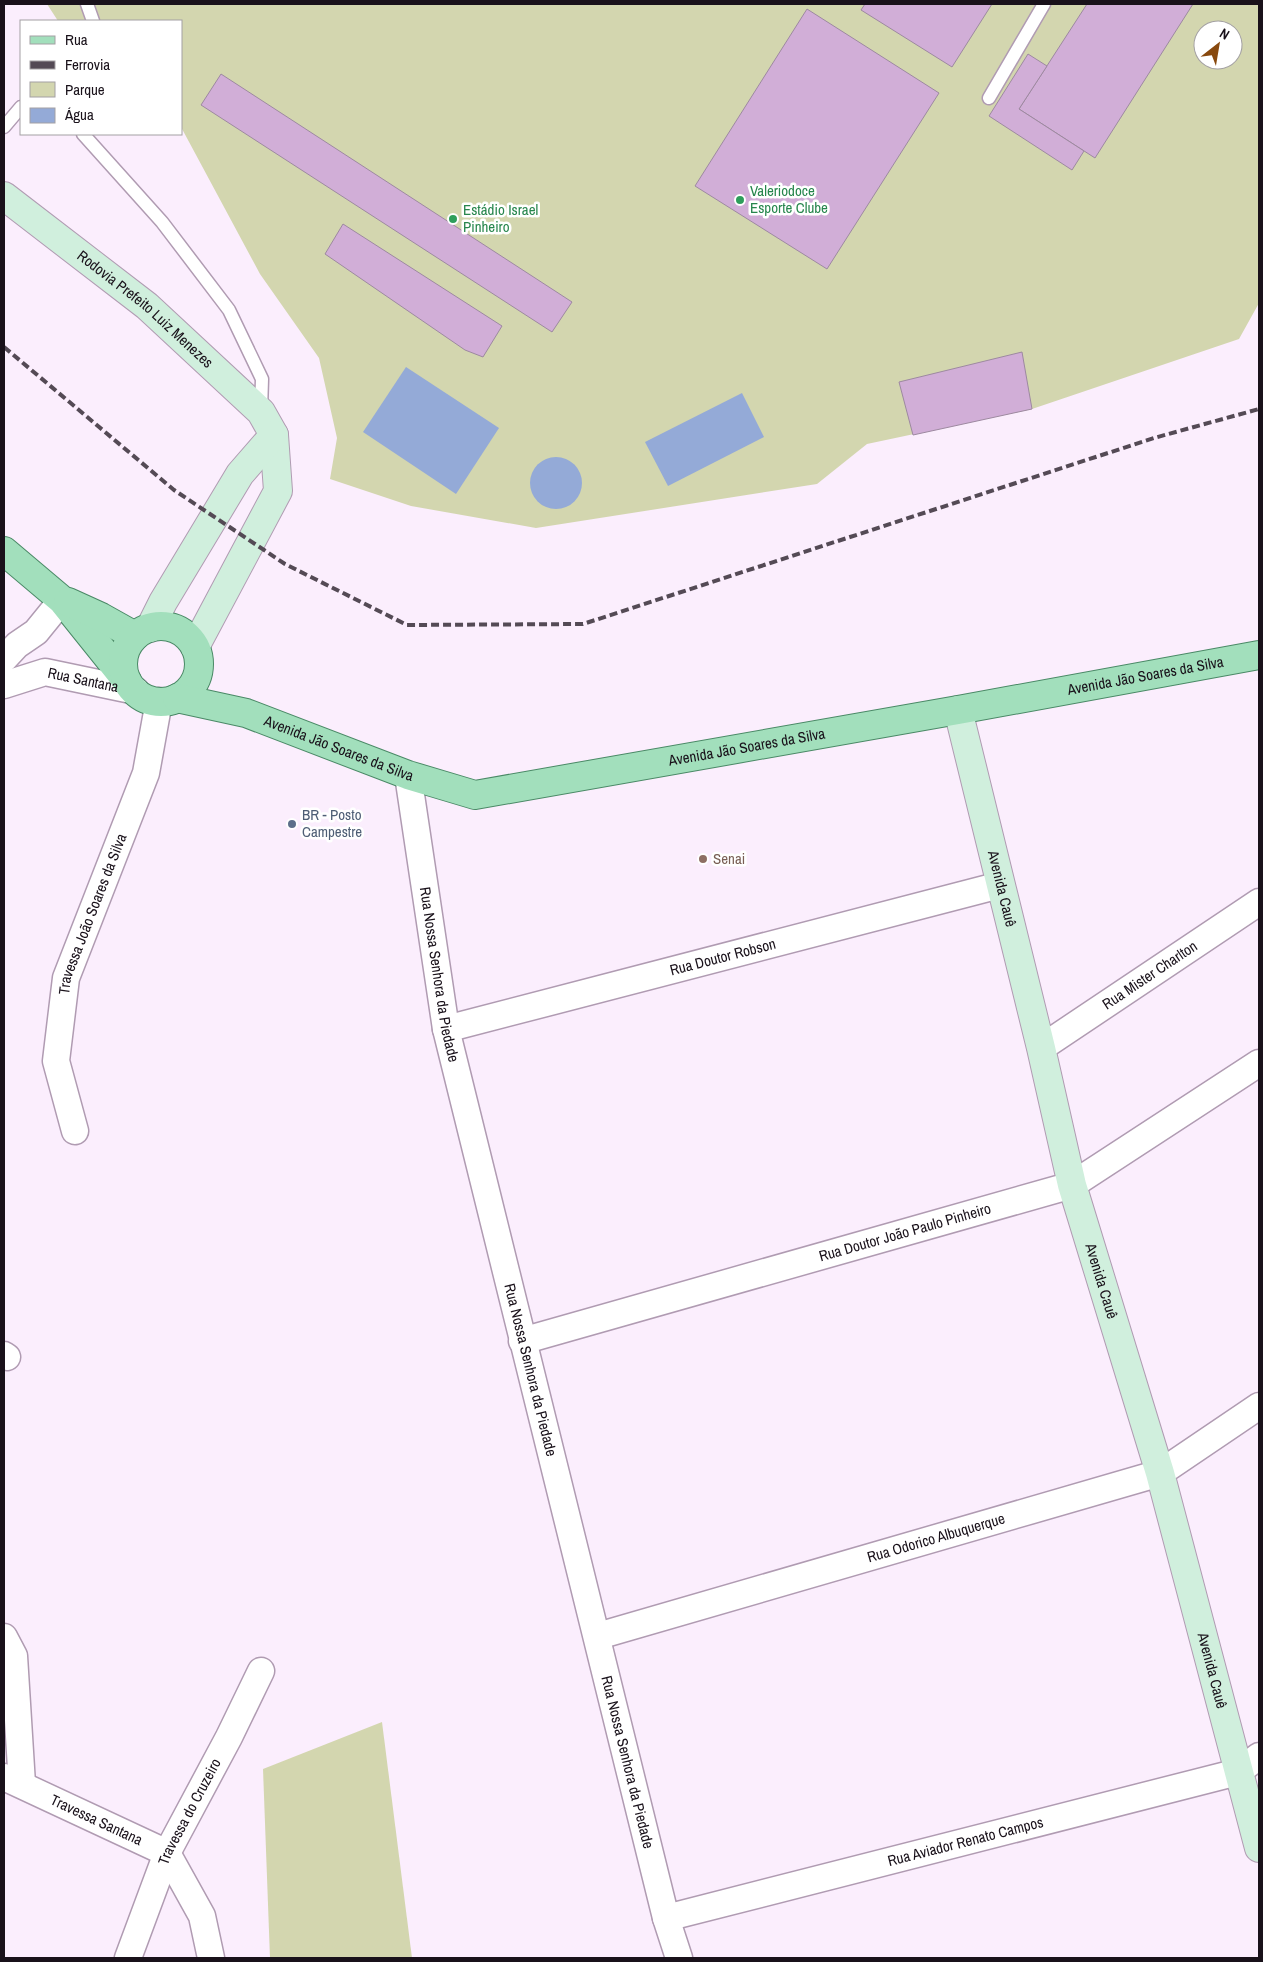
<svg xmlns="http://www.w3.org/2000/svg" width="1263" height="1962" font-family="'Archivo Narrow',sans-serif">
<style>
.green{fill:#d3d6af;fill-rule:evenodd}
.water{fill:#94aad7}
.building{fill:#d1aed7;stroke:#9d89a0}
.lines{fill:none;stroke-linecap:round;stroke-linejoin:round}
.service-casing{stroke:#b09bb2;stroke-width:15}
.minor-casing{stroke:#b09bb2;stroke-width:29}
.secondary-casing{stroke:#b09bb2;stroke-width:30}
.primary-casing{stroke:#4a8966;stroke-width:30}
.service{stroke:#fff;stroke-width:12}
.minor{stroke:#fff;stroke-width:26}
.secondary{stroke:#d0efdd;stroke-width:28}
.primary{stroke:#a2dfbc;stroke-width:28}
.rail{stroke:#544a55;stroke-width:4;stroke-dasharray:8 4;stroke-linecap:butt}
.leisure-dot{fill:#2e9e5b;stroke:#fff;stroke-width:2}
.service-dot{fill:#5c6f8a;stroke:#fff;stroke-width:2}
.education-dot{fill:#8d6e63;stroke:#fff;stroke-width:2}
.labels{text-anchor:middle;stroke-width:5;stroke-linejoin:round;paint-order:stroke}
.leisure-label{font-size:15px;fill:#27864d;stroke:#fff;text-anchor:start}
.street-label{font-size:15px;fill:#19111a;stroke:#fff}
.service-label{font-size:15px;fill:#4e5e75;stroke:#fff;text-anchor:start}
.education-label{font-size:15px;fill:#785e54;stroke:#fff;text-anchor:start}
</style>
<rect width="100%" height="100%" fill="#fbeefd"/>
<g class="green">
<path d="M 47,4 L 1259,4 L 1259,303 L 1239,339 L 1032,409 L 867,444 L 817,484 L 536,528 L 411,506 L 330,479 L 337,438 L 319,358 L 260,274 L 181,127 L 181,21 L 58,21 ZM 1203,30 L 1233,30 L 1233,60 L 1203,60 Z"/>
<path d="M 382,1722 L 412,1958 L 270,1958 L 263,1769 Z"/>
</g>
<g class="water">
<path d="M 406,367 L 499,428 L 456,494 L 363,432 Z"/>
<path d="M 742,393 L 764,437 L 668,486 L 645,442 Z"/>
<circle cx="556" cy="483" r="26"/>
</g>
<g class="building">
<path d="M 865,4 L 992,4 L 952,67 L 861,10 Z"/>
<path d="M 1087,4 L 1193,4 L 1095,158 L 1019,109 Z"/>
<path d="M 807,9 L 939,93 L 827,269 L 695,186 Z"/>
<path d="M 1028,54 L 1047,66 L 1019,109 L 1084,151 L 1072,170 L 989,116 Z"/>
<path d="M 221,74 L 572,302 L 552,332 L 201,105 Z"/>
<path d="M 343,224 L 502,326 L 483,357 L 465,350 L 325,254 Z"/>
<path d="M 1022,352 L 1032,409 L 913,435 L 899,382 Z"/>
</g>
<g class="lines">
<defs>
<g id="service">
<path d="M 87,4 L 93,21"/>
<path d="M 989,98 L 1044,4"/>
<path d="M 4,127 L 21,107"/>
<path d="M 83,134 L 162,222 L 229,310 L 262,379 L 261,410"/>
</g>
<g id="minor">
<path d="M 4,659 L 17,645 L 36,632 L 62,600"/>
<path id="s1" d="M 4,685 L 45,672 L 136,691"/>
<path id="s2" d="M 408,775 L 446,1029 L 666,1918 L 679,1958"/>
<path id="s3" d="M 446,1029 L 1000,885"/>
<path id="s4" d="M 1041,1048 L 1259,902"/>
<path id="s5" d="M 75,1131 L 56,1061 L 66,978 L 146,773 L 159,701"/>
<path id="s6" d="M 522,1341 L 1072,1185 L 1259,1063"/>
<path d="M 4,1355 L 7,1357"/>
<path id="s7" d="M 598,1636 L 1160,1473 L 1259,1406"/>
<path d="M 4,1637 L 14,1656 L 22,1784"/>
<path id="s8" d="M 4,1777 L 167,1853 L 202,1916 L 211,1958"/>
<path id="s9" d="M 666,1918 L 1238,1772 L 1259,1756"/>
<path id="s10" d="M 128,1958 L 167,1853 L 229,1737 L 261,1671"/>
</g>
<g id="secondary">
<path id="s11" d="M 4,196 L 147,306 L 261,412 L 274,435 L 278,491 L 195,647"/>
<path d="M 150,628 L 163,602 L 240,474 L 274,435"/>
<path id="s12" d="M 958,710 L 1041,1048 L 1072,1185 L 1160,1473 L 1259,1848"/>
</g>
<g id="primary">
<path d="M 4,551 L 62,600 L 127,681"/>
<path d="M 68,602 L 101,617 L 135,636"/>
<circle cx="161" cy="664" r="38"/>
<path id="s13" d="M 177,698 L 246,713 L 408,775 L 475,795 L 958,710 L 1259,655"/>
</g>
</defs>
<use href="#service" class="service-casing"/>
<use href="#minor" class="minor-casing"/>
<use href="#secondary" class="secondary-casing"/>
<use href="#primary" class="primary-casing"/>
<use href="#service" class="service"/>
<use href="#minor" class="minor"/>
<use href="#secondary" class="secondary"/>
<use href="#primary" class="primary"/>
<path class="rail" d="M 4,347 L 174,490 L 285,564 L 407,625 L 583,624 L 1154,438 L 1259,409"/>
</g>
<g class="leisure-dot">
<circle cx="740" cy="200" r="5"/>
<circle cx="453" cy="219" r="5"/>
</g>
<circle class="service-dot" cx="292" cy="824" r="5"/>
<circle class="education-dot" cx="703" cy="859" r="5"/>
<g class="labels">
<g class="leisure-label">
<text x="750" y="196">Valeriodoce<tspan x="750" dy="17">Esporte Clube</tspan></text>
<text x="463" y="215">Estádio Israel<tspan x="463" dy="17">Pinheiro</tspan></text>
</g>
<g class="street-label">
<text dy="5" stroke="none"><textPath href="#s11" startOffset="181">Rodovia Prefeito Luiz Menezes</textPath></text>
<text dy="5" stroke="none"><textPath href="#s13" startOffset="995">Avenida Jão Soares da Silva</textPath></text>
<text dy="5" stroke="none"><textPath href="#s1" startOffset="82">Rua Santana</textPath></text>
<text dy="5" stroke="none"><textPath href="#s13" startOffset="590">Avenida Jão Soares da Silva</textPath></text>
<text dy="5" stroke="none"><textPath href="#s13" startOffset="170">Avenida Jão Soares da Silva</textPath></text>
<text dy="5" stroke="none"><textPath href="#s12" startOffset="184">Avenida Cauê</textPath></text>
<text dy="5" stroke="none"><textPath href="#s5" startOffset="225">Travessa João Soares da Silva</textPath></text>
<text dy="5" stroke="none"><textPath href="#s3" startOffset="286">Rua Doutor Robson</textPath></text>
<text dy="5" stroke="none"><textPath href="#s2" startOffset="202">Rua Nossa Senhora da Piedade</textPath></text>
<text dy="5" stroke="none"><textPath href="#s4" startOffset="131">Rua Mister Charlton</textPath></text>
<text dy="5" stroke="none"><textPath href="#s6" startOffset="398">Rua Doutor João Paulo Pinheiro</textPath></text>
<text dy="5" stroke="none"><textPath href="#s12" startOffset="589">Avenida Cauê</textPath></text>
<text dy="5" stroke="none"><textPath href="#s2" startOffset="608">Rua Nossa Senhora da Piedade</textPath></text>
<text dy="5" stroke="none"><textPath href="#s7" startOffset="352">Rua Odorico Albuquerque</textPath></text>
<text dy="5" stroke="none"><textPath href="#s12" startOffset="994">Avenida Cauê</textPath></text>
<text dy="5" stroke="none"><textPath href="#s2" startOffset="1012">Rua Nossa Senhora da Piedade</textPath></text>
<text dy="5" stroke="none"><textPath href="#s10" startOffset="159">Travessa do Cruzeiro</textPath></text>
<text dy="5" stroke="none"><textPath href="#s8" startOffset="102">Travessa Santana</textPath></text>
<text dy="5" stroke="none"><textPath href="#s9" startOffset="309">Rua Aviador Renato Campos</textPath></text>
</g>
<g class="service-label">
<text x="302" y="820">BR - Posto<tspan x="302" dy="17">Campestre</tspan></text>
</g>
<g class="education-label">
<text x="713" y="864">Senai</text>
</g>
</g>
<rect width="1263" height="1962" fill="none" stroke="#19111a" stroke-width="10"/>
<rect x="20" y="20" width="162" height="115" fill="#ffffff" stroke="#a3a0a3"/>
<rect x="30" y="36" width="25" height="8" fill="#a2dfbc" stroke="#a3a0a3"/>
<text x="65" y="45" font-size="15" fill="#19111a">Rua</text>
<rect x="30" y="61" width="25" height="8" fill="#544a55" stroke="#a3a0a3"/>
<text x="65" y="70" font-size="15" fill="#19111a">Ferrovia</text>
<rect x="30" y="82" width="25" height="15" fill="#d3d6af" stroke="#a3a0a3"/>
<text x="65" y="95" font-size="15" fill="#19111a">Parque</text>
<rect x="30" y="108" width="25" height="15" fill="#94aad7" stroke="#a3a0a3"/>
<text x="65" y="120" font-size="15" fill="#19111a">Água</text>
<g transform="translate(1218 45) rotate(31)"><circle r="24" fill="#ffffff" stroke="#a3a0a3"/>
<path d="M0-4L9 19L0 12L-9 19Z" fill="#88490e"/>
<text y="-8" font-size="14" font-weight="bold" text-anchor="middle" fill="#19111a">N</text>
</g>
</svg>
